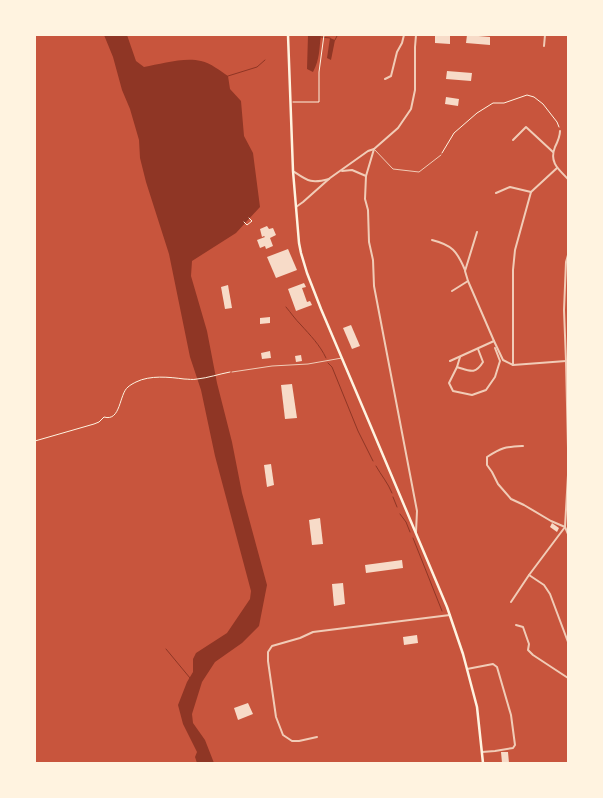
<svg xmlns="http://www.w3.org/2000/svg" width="603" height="798" font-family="'Fira Sans',sans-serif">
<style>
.water{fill:#8f3625}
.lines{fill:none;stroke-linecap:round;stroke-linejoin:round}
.stream{stroke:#8f3625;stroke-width:1}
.building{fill:#f7dbc8}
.path{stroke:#fff3e0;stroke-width:1}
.service{stroke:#f1ccb7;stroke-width:1}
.minor{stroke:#f1ccb7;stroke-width:2}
.tertiary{stroke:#f1ccb7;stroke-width:2}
.secondary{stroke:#fff3e0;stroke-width:2.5}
</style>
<rect width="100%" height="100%" fill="#c8553d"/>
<g class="water">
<path d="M 104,35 L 127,35 L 136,61 L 144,67 C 161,64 184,57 201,61 C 211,63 220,71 228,76 L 230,89 L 241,101 L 244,136 L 253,153 L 260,207 L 236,233 L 192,261 L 191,276 L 207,331 L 217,383 L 232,442 L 242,493 L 267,585 L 259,626 L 242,643 L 215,662 L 202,682 L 192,714 L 193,723 L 205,740 L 214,763 L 197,763 L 195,757 L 197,752 L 183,724 L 178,705 L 187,682 L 193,672 L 193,659 L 196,653 L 227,633 L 250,599 L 251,591 L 215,456 L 201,390 L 190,357 L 169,254 L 146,182 L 140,158 L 139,140 L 130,109 L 122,90 L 113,57 Z"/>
<path d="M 308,35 L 321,35 C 319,49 320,59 313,72 L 307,69 Z"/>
<path d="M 330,38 L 335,40 L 331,60 L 327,58 Z"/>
</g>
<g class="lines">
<g class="stream">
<path d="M 321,37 L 330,38"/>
<path d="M 335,40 L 337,36"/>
<path d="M 228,76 L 257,67 L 265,60"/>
<path d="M 286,307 C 291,313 295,319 301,325 C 310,335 320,345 326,358"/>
<path d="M 328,363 L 332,367 L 358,431 L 373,461"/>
<path d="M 376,466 C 381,475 388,483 392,493"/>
<path d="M 393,497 L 397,507"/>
<path d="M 400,514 L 406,522 L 410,532"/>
<path d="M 413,538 L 442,611"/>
<path d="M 166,649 L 190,678"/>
</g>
</g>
<g class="building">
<path d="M 435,35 L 450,35 L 450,44 L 435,43 Z"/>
<path d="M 467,35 L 490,37 L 490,45 L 466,43 Z"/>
<path d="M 447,71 L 472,73 L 471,81 L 446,79 Z"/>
<path d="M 446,97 L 459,99 L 458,106 L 445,104 Z"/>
<path d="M 267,226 L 269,229 L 273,228 L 276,235 L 270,238 L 273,246 L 266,249 L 265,246 L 260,248 L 257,240 L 265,237 L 264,236 L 262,237 L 260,229 Z"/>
<path d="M 288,249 L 297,270 L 276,278 L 267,257 Z"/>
<path d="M 304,283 L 306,287 L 302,288 L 307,302 L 310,301 L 312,305 L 296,311 L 288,289 Z"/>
<path d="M 228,285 L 232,308 L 225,309 L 221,287 Z"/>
<path d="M 270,317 L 270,323 L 260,324 L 260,318 Z"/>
<path d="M 351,325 L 360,346 L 352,349 L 343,328 Z"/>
<path d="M 270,351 L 271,358 L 262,359 L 261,353 Z"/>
<path d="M 301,355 L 302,361 L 296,362 L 295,356 Z"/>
<path d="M 292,384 L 297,418 L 285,419 L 281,385 Z"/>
<path d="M 271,464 L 274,485 L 267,487 L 264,465 Z"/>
<path d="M 320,518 L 323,544 L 312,545 L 309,520 Z"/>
<path d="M 552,523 L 559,528 L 557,532 L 550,527 Z"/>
<path d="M 402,560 L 403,568 L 366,573 L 365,565 Z"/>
<path d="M 343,583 L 345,604 L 334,606 L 332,584 Z"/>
<path d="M 417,635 L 418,643 L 404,645 L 403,637 Z"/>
<path d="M 248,703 L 253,714 L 238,720 L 234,708 Z"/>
<path d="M 501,752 L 508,752 L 509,763 L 502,763 Z"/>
</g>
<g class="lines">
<g class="path">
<path d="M 293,102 L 319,102 L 319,72 L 324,35"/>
<path d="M 442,153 L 454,133 L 477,113 L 493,103 L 504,103 L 527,95 L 534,97 L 543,104 L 557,122 L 559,127"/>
<path d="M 244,222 L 247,225 L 252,221 L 249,218"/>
<path d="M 35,441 L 94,424 L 99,422 L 104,417 C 121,422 119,394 128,387 C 130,385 134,383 136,382 C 150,375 169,377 184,379 C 188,379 193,380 197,379 C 208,378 219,374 230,372"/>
</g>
<g class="service">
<path d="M 374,149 L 393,169 L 419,172 L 441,155"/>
<path d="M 232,372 L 272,366 L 308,364 L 342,358"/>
</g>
<g class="minor">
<path d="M 544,46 L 545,35"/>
<path d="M 385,79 L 391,76 L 397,52 L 402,43 L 404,35"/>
<path d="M 560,131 C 560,137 558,141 555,147 C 549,162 558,169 568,179"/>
<path d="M 513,140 L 526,127 L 553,152"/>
<path d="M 342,171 L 352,170 L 366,176 L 365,199 L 368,210 L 369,242 L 373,260 L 374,286 L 417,511 L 416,532"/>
<path d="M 366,176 L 374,149"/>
<path d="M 531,192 L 557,168"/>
<path d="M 496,193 L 510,187 L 531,192"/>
<path d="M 477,232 L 465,271 L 468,281 L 494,341"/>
<path d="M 432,240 C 452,245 457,251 465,270"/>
<path d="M 452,291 L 468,281"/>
<path d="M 478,349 L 483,362 C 475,375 470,371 457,367 L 449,383 L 453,391 L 472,395 L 486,390 L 495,377 L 500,361 L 495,348"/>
<path d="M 450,361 L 494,341 L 503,360 L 513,365"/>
<path d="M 513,365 L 513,270 L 515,250 L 531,192"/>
<path d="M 513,365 L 566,361"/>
<path d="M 457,367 L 460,357"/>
<path d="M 529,575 L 544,585 L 550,594 L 568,642"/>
<path d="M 511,602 L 529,575 L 565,527 L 551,521 L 524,505 L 511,499 L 498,484 L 492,472 L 487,465 L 487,457 C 502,447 505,447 523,446"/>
<path d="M 516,625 L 523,627 L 529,644 L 528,650 L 533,655 L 568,678"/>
<path d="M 467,669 L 493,664 L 497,667 L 511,715 L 515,745 L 513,748 L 495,751 L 482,752"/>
<path d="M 317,737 L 299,741 L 292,741 L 283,735 L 276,717 L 268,661 L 268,652 L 272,646 L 300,638 L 313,632 L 450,615"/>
</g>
<g class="tertiary">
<path d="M 293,171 C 308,181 311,184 329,179"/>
<path d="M 296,207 L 303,202 L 330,178 L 368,151 L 374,149 L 398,128 L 411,109 L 415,90 L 415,47 L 416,35"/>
<path d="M 568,255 L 566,262 L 564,310 L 566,361 L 568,448"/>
<path d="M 568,475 L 565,527 L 568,534"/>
</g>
<path class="secondary" d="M 288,35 L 293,171 L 299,243 L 301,253 L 307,273 L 321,309 L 369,422 L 447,607 L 463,654 L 477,707 L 483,763"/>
</g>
<rect width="603" height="798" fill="none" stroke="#fff3e0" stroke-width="72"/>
</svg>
